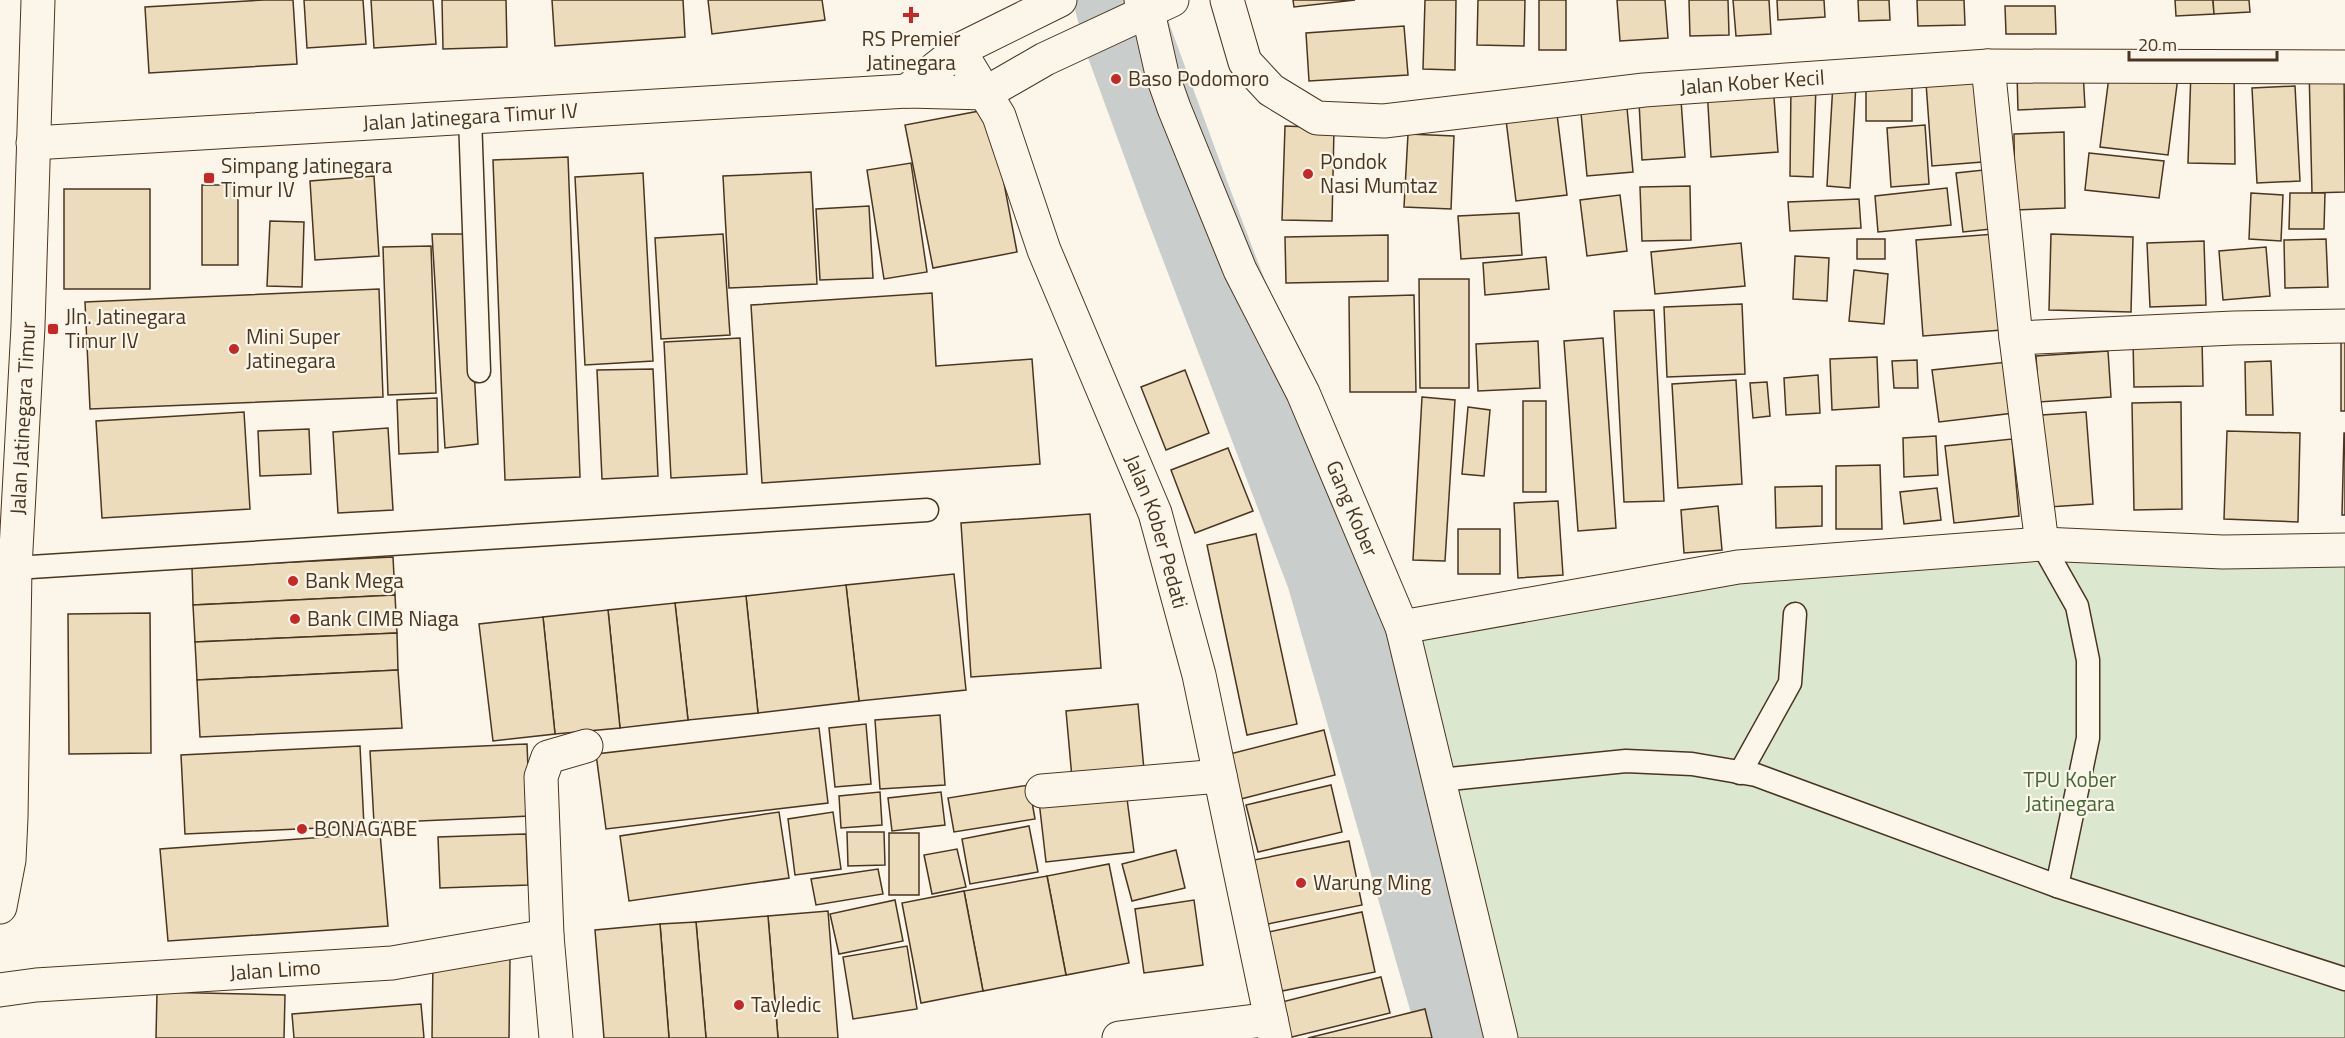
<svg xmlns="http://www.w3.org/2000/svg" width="2345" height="1038" font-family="'Titillium Web',sans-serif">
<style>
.green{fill:#dce7d0;stroke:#887966;stroke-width:1.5}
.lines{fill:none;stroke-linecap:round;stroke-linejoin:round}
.river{stroke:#c9cecd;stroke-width:88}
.building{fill:#ecdcbc;stroke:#4a3520;stroke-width:1.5}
.service-casing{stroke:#4a3520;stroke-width:25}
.minor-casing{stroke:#4a3520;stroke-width:35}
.tertiary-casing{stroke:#4a3520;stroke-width:35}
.primary-casing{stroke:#4a3520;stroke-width:35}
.service{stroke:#fbf6e9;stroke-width:22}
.minor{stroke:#fbf6e9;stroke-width:33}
.tertiary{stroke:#fbf6e9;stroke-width:33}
.primary{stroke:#fbf6e9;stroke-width:33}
.poi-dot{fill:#c62828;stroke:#fbf6e9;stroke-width:2}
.labels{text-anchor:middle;stroke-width:4.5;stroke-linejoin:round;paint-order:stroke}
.poi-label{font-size:21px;fill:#4a3520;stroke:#fbf6e9;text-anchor:start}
.street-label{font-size:21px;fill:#4a3520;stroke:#fbf6e9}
.park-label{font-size:21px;fill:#436837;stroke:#fbf6e9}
</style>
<rect width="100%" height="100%" fill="#fbf6e9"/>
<path class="green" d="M 2345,550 L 2345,1038 L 1501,1038 L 1402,627 L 1738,567 Z"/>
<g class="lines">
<path class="river" d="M 1118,0 L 1128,39 L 1186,197 L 1330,574 L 1464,1038"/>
</g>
<g class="building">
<path d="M 264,0 L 293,0 L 297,64 L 149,73 L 145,7 Z"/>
<path d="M 304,0 L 363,0 L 366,44 L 307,48 Z"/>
<path d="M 371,0 L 433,0 L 436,44 L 374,48 Z"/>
<path d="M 442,0 L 506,0 L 507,47 L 443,49 Z"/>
<path d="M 552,0 L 683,0 L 685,37 L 555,46 Z"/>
<path d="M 708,0 L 822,0 L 825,20 L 712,34 Z"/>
<path d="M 1293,0 L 1355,0 L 1294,7 Z"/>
<path d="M 1425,0 L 1456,0 L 1455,70 L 1423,69 Z"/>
<path d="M 1478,0 L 1525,0 L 1524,46 L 1477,45 Z"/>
<rect x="1539" y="0" width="27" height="50"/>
<path d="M 1617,0 L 1665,0 L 1668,38 L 1620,41 Z"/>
<path d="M 1689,0 L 1728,0 L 1729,35 L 1690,36 Z"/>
<path d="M 1733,0 L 1769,0 L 1771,34 L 1736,36 Z"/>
<path d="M 1777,0 L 1824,0 L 1825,17 L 1778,20 Z"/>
<path d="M 1858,0 L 1889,0 L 1890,20 L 1859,21 Z"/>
<path d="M 1917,0 L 1964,0 L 1965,25 L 1918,26 Z"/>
<path d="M 2175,0 L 2213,0 L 2214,14 L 2176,16 Z"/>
<path d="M 2213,0 L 2249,0 L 2250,12 L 2214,14 Z"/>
<path d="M 2005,6 L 2055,6 L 2056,34 L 2006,34 Z"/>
<path d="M 1404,26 L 1408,75 L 1309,81 L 1306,33 Z"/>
<path d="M 2344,67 L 2345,192 L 2312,193 L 2309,68 Z"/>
<path d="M 2110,69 L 2178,77 L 2168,155 L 2100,147 Z"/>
<path d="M 2191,70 L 2234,70 L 2235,164 L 2188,163 Z"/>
<path d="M 2083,71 L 2085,107 L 2018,110 L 2017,75 Z"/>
<rect x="1866" y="79" width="46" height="42"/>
<path d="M 1989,79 L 1995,161 L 1932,166 L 1926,83 Z"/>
<path d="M 1833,83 L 1856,84 L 1850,188 L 1827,186 Z"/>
<path d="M 1773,84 L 1778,152 L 1711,157 L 1707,88 Z"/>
<path d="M 1791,84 L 1816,85 L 1813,177 L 1790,176 Z"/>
<path d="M 2295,86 L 2300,181 L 2257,183 L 2252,88 Z"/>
<path d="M 1681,100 L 1685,157 L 1642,160 L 1639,102 Z"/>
<path d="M 1627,108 L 1633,172 L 1587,176 L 1581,113 Z"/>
<path d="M 990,109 L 1017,252 L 933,268 L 905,125 Z"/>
<path d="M 1557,114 L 1567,195 L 1516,201 L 1506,120 Z"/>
<path d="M 1925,125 L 1929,184 L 1891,187 L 1887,128 Z"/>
<path d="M 1285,126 L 1334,128 L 1332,221 L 1282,220 Z"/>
<path d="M 2064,132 L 2065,208 L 2015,210 L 2014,134 Z"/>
<path d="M 1408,134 L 1454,136 L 1451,209 L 1404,207 Z"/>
<path d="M 2089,153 L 2164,161 L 2159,198 L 2085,190 Z"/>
<path d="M 568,157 L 580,477 L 505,480 L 493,160 Z"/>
<path d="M 911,163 L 927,272 L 884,279 L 867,170 Z"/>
<path d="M 1993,169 L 2000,228 L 1963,232 L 1956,173 Z"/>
<path d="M 811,172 L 817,284 L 729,288 L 723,176 Z"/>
<path d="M 643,173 L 653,361 L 585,365 L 575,177 Z"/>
<path d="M 374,176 L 379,256 L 315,260 L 310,181 Z"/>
<rect x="202" y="185" width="36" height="80"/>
<path d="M 1690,186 L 1691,240 L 1642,241 L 1640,187 Z"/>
<path d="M 1947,188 L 1951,225 L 1878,232 L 1875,196 Z"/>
<rect x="64" y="189" width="86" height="100"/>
<path d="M 2251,193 L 2283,195 L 2281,241 L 2249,239 Z"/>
<path d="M 2290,193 L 2325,193 L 2324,229 L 2289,229 Z"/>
<path d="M 1620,195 L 1627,251 L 1587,256 L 1580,200 Z"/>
<path d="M 1859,199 L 1861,228 L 1790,231 L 1788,202 Z"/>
<path d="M 869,206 L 873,278 L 820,280 L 816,209 Z"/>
<path d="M 1519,213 L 1522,255 L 1461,259 L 1458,216 Z"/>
<path d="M 270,221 L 304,222 L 302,287 L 267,286 Z"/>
<path d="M 432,234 L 467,234 L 478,444 L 445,448 Z"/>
<path d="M 723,234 L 730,335 L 661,339 L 655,238 Z"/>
<path d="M 1995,234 L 2002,330 L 1923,336 L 1916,240 Z"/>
<path d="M 2051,234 L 2133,237 L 2131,312 L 2049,310 Z"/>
<path d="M 1388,235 L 1388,281 L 1286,283 L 1285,237 Z"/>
<rect x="1857" y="239" width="28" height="20"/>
<path d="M 2326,239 L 2328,287 L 2285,288 L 2284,240 Z"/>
<path d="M 2204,241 L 2206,305 L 2150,307 L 2147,243 Z"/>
<path d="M 1741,243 L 1745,286 L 1655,294 L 1651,252 Z"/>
<path d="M 431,246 L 436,393 L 388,395 L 383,247 Z"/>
<path d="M 2266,247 L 2270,296 L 2223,300 L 2219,251 Z"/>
<path d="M 1795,256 L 1829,258 L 1827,301 L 1793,299 Z"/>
<path d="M 1546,257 L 1549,289 L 1485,295 L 1483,263 Z"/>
<path d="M 1854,270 L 1888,274 L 1884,324 L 1849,321 Z"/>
<path d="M 1419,279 L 1469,279 L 1469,388 L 1420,388 Z"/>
<path d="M 379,289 L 383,397 L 90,409 L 85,302 Z"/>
<path d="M 932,293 L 936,366 L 1032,359 L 1040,464 L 762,483 L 751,305 Z"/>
<path d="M 1414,295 L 1416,392 L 1350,392 L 1349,297 Z"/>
<path d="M 1742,304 L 1745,374 L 1667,377 L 1664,307 Z"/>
<path d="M 1654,310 L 1664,501 L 1624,502 L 1614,311 Z"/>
<path d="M 740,338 L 747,474 L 671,478 L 664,342 Z"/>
<path d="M 1603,338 L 1616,528 L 1578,531 L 1564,341 Z"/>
<path d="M 2202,339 L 2203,386 L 2134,387 L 2133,340 Z"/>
<path d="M 1538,341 L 1540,388 L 1478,391 L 1476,344 Z"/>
<rect x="2341" y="341" width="4" height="70"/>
<path d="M 2108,351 L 2111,397 L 2039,402 L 2036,356 Z"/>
<path d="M 1877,357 L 1879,407 L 1832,410 L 1830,359 Z"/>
<path d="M 1917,360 L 1918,388 L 1894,388 L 1892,361 Z"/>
<path d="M 2271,361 L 2273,415 L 2246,415 L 2245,362 Z"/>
<path d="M 2008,362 L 2014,413 L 1939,422 L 1932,370 Z"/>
<path d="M 653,369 L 658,476 L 602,479 L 597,370 Z"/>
<path d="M 1185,370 L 1209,433 L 1166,450 L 1141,387 Z"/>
<path d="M 1818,375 L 1820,413 L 1786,415 L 1784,378 Z"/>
<path d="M 1736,380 L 1742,484 L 1678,488 L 1672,384 Z"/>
<path d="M 1767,382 L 1770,416 L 1753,418 L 1750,383 Z"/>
<path d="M 1422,397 L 1455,400 L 1445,561 L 1413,560 Z"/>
<path d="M 437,398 L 438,452 L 399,454 L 397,400 Z"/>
<rect x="1523" y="401" width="23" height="91"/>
<path d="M 2181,402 L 2182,509 L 2134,510 L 2132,403 Z"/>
<path d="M 1468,407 L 1490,410 L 1484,476 L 1462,474 Z"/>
<path d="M 244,412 L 250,509 L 102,518 L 96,421 Z"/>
<path d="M 2086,412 L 2093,504 L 2049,507 L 2042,415 Z"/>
<path d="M 388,428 L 393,510 L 338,513 L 333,432 Z"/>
<path d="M 309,429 L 311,474 L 260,476 L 258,431 Z"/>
<path d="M 2227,431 L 2300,433 L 2298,522 L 2224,519 Z"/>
<path d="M 2344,433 L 2345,433 L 2345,515 L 2342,515 Z"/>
<path d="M 1936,436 L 1938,475 L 1904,477 L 1903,438 Z"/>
<path d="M 2012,439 L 2019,516 L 1954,523 L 1945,446 Z"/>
<path d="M 1228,448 L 1253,511 L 1195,533 L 1171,470 Z"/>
<path d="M 1880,465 L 1882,529 L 1836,529 L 1836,466 Z"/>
<path d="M 1822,486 L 1822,526 L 1776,528 L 1775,487 Z"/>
<path d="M 1937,488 L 1941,520 L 1904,524 L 1900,492 Z"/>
<path d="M 1558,501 L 1563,575 L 1518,578 L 1514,503 Z"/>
<path d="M 1718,506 L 1722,550 L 1684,553 L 1681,510 Z"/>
<path d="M 1090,514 L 1101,668 L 971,677 L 961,523 Z"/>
<rect x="1458" y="529" width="42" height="45"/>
<path d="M 1256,534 L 1297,724 L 1247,735 L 1207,545 Z"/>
<path d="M 393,557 L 395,595 L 193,605 L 192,567 Z"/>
<path d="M 954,574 L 966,690 L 859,701 L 846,585 Z"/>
<path d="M 846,585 L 859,701 L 758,713 L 746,596 Z"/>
<path d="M 395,595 L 397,633 L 195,642 L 193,605 Z"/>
<path d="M 746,596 L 758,713 L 688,720 L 675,603 Z"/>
<path d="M 675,603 L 688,720 L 620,728 L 608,610 Z"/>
<path d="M 608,610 L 620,728 L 555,734 L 543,617 Z"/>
<path d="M 150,613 L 151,753 L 69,754 L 68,614 Z"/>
<path d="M 543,617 L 555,734 L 493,741 L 479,624 Z"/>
<path d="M 397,633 L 398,670 L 197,680 L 195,642 Z"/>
<path d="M 398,670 L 402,728 L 200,737 L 197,680 Z"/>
<path d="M 1138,704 L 1144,770 L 1072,778 L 1066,711 Z"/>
<path d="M 940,715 L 945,785 L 880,789 L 875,720 Z"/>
<path d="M 866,724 L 871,784 L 835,787 L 829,728 Z"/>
<path d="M 819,728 L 828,803 L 606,829 L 596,754 Z"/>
<path d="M 1324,730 L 1335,775 L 1237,800 L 1226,755 Z"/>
<path d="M 527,744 L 530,816 L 374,823 L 370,751 Z"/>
<path d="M 360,746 L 364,826 L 185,834 L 181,755 Z"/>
<path d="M 1029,785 L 1035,819 L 954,832 L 948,798 Z"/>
<path d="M 1331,785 L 1342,832 L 1258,852 L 1246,805 Z"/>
<path d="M 1126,791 L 1134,852 L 1046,862 L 1039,801 Z"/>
<path d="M 880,792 L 882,825 L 841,828 L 839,796 Z"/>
<path d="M 941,792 L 945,825 L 892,831 L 888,798 Z"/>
<path d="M 779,812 L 789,878 L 629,901 L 620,836 Z"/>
<path d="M 833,812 L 841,869 L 795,875 L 788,819 Z"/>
<path d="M 1029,826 L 1038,872 L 970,884 L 962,839 Z"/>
<path d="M 847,832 L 884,832 L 885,865 L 848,866 Z"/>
<path d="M 380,833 L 388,926 L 168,941 L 160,849 Z"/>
<rect x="889" y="833" width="30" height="62"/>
<path d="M 526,834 L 528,885 L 440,888 L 438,837 Z"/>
<path d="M 1349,841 L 1362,905 L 1263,925 L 1249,861 Z"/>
<path d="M 957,849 L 966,887 L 932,894 L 924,855 Z"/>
<path d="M 1176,850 L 1185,888 L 1132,901 L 1122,864 Z"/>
<path d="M 1109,864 L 1129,963 L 1066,975 L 1047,876 Z"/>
<path d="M 878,869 L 883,894 L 816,905 L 811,879 Z"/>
<path d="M 1047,876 L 1066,975 L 983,991 L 964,891 Z"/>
<path d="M 964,891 L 983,991 L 921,1003 L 902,903 Z"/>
<path d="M 895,900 L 903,941 L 839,954 L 830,914 Z"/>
<path d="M 1194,900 L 1203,965 L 1144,973 L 1135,909 Z"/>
<path d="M 828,911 L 838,1038 L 778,1038 L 768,916 Z"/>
<path d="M 1362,912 L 1375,972 L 1282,991 L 1269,932 Z"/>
<path d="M 768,916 L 778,1038 L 706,1038 L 696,922 Z"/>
<path d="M 696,922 L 706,1038 L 669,1038 L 660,924 Z"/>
<path d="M 660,924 L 669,1038 L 604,1038 L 595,930 Z"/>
<path d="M 907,946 L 917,1009 L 853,1019 L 843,957 Z"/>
<path d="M 433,959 L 510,959 L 509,1038 L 432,1038 Z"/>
<path d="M 1381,977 L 1390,1013 L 1288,1038 L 1278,1003 Z"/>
<path d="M 157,992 L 285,995 L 284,1038 L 156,1038 Z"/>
<path d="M 421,1004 L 424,1038 L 294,1038 L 292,1014 Z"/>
<path d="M 1425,1009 L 1432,1038 L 1308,1038 Z"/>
</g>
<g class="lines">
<defs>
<g id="service">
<path d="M 470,117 L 479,371"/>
<path d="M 2042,544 L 2077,606 L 2088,660 L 2088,738 L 2057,886"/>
<path d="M 15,568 L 927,510"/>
<path d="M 1740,773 L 1790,683 L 1795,614"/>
<path d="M 1440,780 L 1626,761 L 1692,764 L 1756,775 L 2057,886 L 2345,979"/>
</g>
<g id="minor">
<path id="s1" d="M 1141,0 L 1150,21 L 1162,74 L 1174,108 L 1240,270 L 1303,393 L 1402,627 L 1501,1038"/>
<path id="s2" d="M 1227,0 L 1245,62 L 1271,90 L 1317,118 L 1384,121 L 1644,90 L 1988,66 L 2345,67"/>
<path id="s3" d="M 959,50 L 999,116 L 1044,250 L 1155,513 L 1199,675 L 1275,1038"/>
<path d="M 1988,66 L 2016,338 L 2042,544"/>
<path d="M 2016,338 L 2234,328 L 2345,326"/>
<path d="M 1402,627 L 1738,567 L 2042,544 L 2223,552 L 2345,550"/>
<path d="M 1042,791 L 1220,776"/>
<path id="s4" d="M 0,990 L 36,985 L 392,963 L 547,936"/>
<path d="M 556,1038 L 547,936 L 541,777 L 548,757 L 586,746"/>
<path d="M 1119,1038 L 1271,1019"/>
</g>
<g id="tertiary">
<path d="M 907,91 L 959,50 L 1060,0"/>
<path id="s5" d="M 33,143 L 907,91 L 986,93 L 1045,59 L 1172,0"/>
</g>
<g id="primary">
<path id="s6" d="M 0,907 L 9,860 L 11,818 L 15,568 L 28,326 L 38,0"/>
</g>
</defs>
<use href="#service" class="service-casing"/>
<use href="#minor" class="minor-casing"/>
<use href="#tertiary" class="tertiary-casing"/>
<use href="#primary" class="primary-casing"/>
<use href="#service" class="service"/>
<use href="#minor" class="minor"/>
<use href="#tertiary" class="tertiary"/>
<use href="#primary" class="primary"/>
</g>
<g class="poi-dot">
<path d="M908 6h6v6h6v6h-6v6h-6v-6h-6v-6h6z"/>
<circle cx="1116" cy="79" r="6"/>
<circle cx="1308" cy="174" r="6"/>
<rect x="203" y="172" width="12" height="12" rx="3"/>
<rect x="47" y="323" width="12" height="12" rx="3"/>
<circle cx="234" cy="349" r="6"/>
<circle cx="293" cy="581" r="6"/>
<circle cx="295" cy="619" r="6"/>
<circle cx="302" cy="829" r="6"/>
<circle cx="1301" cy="883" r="6"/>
<circle cx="739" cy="1005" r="6"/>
</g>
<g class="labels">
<g class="poi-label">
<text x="911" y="46" text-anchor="middle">RS Premier<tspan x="911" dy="24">Jatinegara</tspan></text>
<text x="1128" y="86">Baso Podomoro</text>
<text x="1320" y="169">Pondok<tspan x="1320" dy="24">Nasi Mumtaz</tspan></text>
<text x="221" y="173">Simpang Jatinegara<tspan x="221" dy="24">Timur IV</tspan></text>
<text x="65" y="324">Jln. Jatinegara<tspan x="65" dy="24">Timur IV</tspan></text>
<text x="246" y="344">Mini Super<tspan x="246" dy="24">Jatinegara</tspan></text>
<text x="305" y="588">Bank Mega</text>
<text x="307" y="626">Bank CIMB Niaga</text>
<text x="314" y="836">BONAGABE</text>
<text x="1313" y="890">Warung Ming</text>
<text x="751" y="1012">Tayledic</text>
</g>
<g class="street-label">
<text dy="7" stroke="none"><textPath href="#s2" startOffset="594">Jalan Kober Kecil</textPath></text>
<text dy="7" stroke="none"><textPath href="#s5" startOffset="438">Jalan Jatinegara Timur IV</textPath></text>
<text dy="7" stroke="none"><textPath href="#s6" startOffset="490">Jalan Jatinegara Timur</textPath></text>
<text dy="7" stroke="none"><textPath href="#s1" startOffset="552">Gang Kober</textPath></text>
<text dy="7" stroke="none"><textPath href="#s3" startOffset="522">Jalan Kober Pedati</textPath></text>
<text dy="7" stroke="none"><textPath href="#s4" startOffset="276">Jalan Limo</textPath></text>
</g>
<g class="park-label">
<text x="2070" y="787">TPU Kober<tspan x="2070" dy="24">Jatinegara</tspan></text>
</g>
</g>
<path d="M2129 51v9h148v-9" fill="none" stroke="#4a3520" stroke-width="3"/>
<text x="2138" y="51" font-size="18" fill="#4a3520" stroke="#fbf6e9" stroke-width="4.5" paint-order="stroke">20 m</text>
</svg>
